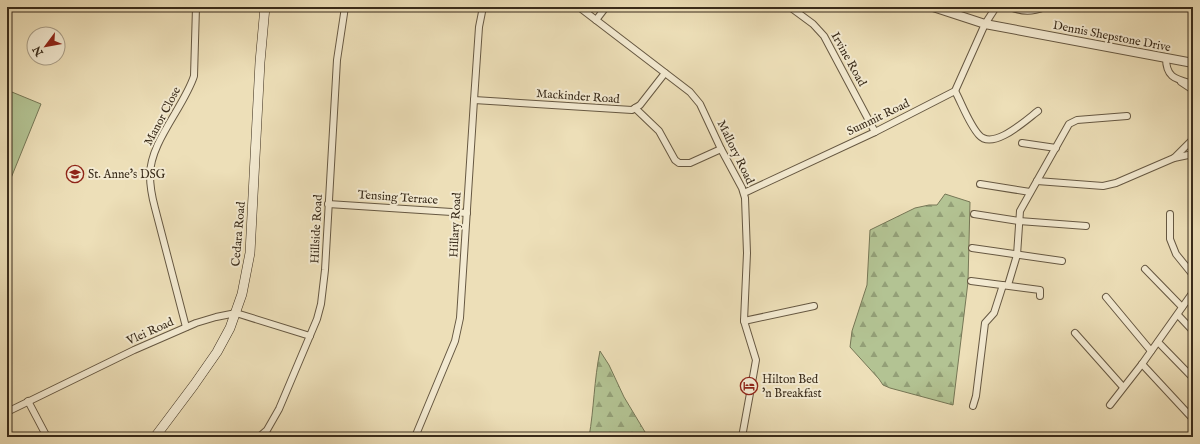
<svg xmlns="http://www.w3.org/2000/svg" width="1200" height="444" font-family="'IM FELL English',serif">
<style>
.forest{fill:url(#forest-firs);stroke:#767756}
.green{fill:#b3c393;stroke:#767756}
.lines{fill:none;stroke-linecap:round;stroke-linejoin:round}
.minor-casing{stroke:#665842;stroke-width:8}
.tertiary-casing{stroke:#665842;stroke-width:10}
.secondary-casing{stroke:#392b1a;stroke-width:10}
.minor{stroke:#f3ead1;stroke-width:6}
.tertiary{stroke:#f3ead1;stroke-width:8}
.secondary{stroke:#f3ead1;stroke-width:9}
.labels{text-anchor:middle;stroke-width:4;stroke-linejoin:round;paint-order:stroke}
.street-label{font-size:12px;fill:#392b1a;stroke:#f3ead1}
.poi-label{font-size:12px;fill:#392b1a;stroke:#f3ead1;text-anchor:start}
</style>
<defs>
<pattern id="forest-firs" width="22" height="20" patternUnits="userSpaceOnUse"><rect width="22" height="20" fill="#b3c393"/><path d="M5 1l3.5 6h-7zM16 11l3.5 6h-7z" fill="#939f77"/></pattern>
</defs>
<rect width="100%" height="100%" fill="#eddfb8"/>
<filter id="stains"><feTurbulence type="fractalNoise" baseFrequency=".005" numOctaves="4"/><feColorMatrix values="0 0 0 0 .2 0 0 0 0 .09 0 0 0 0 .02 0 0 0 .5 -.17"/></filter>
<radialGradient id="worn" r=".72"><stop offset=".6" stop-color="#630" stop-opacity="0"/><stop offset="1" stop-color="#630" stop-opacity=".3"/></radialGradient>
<g class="forest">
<path d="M 945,194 L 970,202 L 968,282 L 953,405 L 890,388 L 883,385 L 879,379 L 850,347 L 852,331 L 867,285 L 870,230 L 915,208 L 929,205 L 937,205 Z"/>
<path d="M 600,351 L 609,365 L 624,397 L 648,437 L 589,437 C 594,409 594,380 600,351 Z"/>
</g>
<path class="green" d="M 7,90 L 41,104 L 9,183 L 7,182 Z"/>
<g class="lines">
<defs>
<g id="minor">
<path d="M 579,7 L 690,92 L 700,104 L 721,149 L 742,188 L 745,198 L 747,253 L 744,321 L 756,360 L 753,377 L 742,437"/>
<path d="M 790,7 L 813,24 L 824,36 L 875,132"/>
<path d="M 1010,7 C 1023,12 1032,12 1045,7"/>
<path d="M 596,20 L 606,7"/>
<path d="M 1166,58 C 1166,78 1176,79 1193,84"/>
<path d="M 1181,82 L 1193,90"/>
<path d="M 955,91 C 962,104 969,124 979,135 C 993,151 1026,120 1038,111"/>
<path d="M 474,100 L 632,110 L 640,105 L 665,73"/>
<path d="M 635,108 L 659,131 L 675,160 L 679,163 L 690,163 L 721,149"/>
<path d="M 1022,143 L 1056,148"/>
<path d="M 1174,158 L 1193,139"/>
<path d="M 1037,181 L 1103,186 L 1116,183 L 1174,158 L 1193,154"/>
<path d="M 980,184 L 1030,192"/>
<path d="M 744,193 L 875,132 L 955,91 L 985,24 L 996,7"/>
<path d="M 328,204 L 467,213"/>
<path d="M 974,214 L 1019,221 L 1086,226"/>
<path d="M 1170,214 L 1170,239 L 1176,254 L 1193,275"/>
<path d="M 972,248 L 1062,261"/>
<path d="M 1145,269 L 1182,307"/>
<path d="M 971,281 L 1040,290 L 1040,296"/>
<path d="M 1008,285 L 1017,255 L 1020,211 L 1069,124 L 1077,120 L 1127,116"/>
<path d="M 1106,297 L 1151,351"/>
<path d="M 1178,315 L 1193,331"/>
<path d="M 744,321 L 814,306"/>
<path d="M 186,327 L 155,208 C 152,197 150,186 150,175 C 150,142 184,107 194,76 L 196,7"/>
<path d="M 1075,333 L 1123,387"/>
<path d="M 1158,342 L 1193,378"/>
<path d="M 1142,364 L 1193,419"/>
<path d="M 28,401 L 47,437"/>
<path d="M 1110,405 L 1142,364 L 1193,292"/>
<path d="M 973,406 L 976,396 L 985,323 L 994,313 L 1003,285"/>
<path d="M 7,412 L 134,350 L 196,323 L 216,317 L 236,313 L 310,336"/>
<path d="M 259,437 L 267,430 L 279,409 L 317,319 L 321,304 L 325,270 L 337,60 L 345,7"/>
<path d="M 415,437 L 455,341 L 460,318 L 474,100 L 479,27 L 483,7"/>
</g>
<path id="tertiary" d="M 933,7 L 985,24 L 1193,63"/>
<path id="secondary" d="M 155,437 L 194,385 L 217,352 L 230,328 L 242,294 L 250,253 L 260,62 L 265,7"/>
</defs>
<use href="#minor" class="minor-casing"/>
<use href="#tertiary" class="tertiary-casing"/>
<use href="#secondary" class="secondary-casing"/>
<use href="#minor" class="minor"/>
<use href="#tertiary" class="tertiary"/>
<use href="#secondary" class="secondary"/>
</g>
<defs>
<symbol id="school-ring" viewBox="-11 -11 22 22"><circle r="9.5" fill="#f3ead1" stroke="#8f2418" stroke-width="1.5"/><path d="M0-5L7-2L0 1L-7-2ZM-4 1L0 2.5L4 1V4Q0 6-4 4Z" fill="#8f2418"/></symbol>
<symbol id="hotel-ring" viewBox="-11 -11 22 22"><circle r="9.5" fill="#f3ead1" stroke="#8f2418" stroke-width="1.5"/><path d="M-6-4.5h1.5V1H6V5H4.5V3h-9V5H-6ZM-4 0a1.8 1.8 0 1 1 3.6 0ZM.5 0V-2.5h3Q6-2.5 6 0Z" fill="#8f2418"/></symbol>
</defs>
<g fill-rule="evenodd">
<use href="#school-ring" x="65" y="164" width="20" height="20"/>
<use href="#hotel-ring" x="739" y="376" width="20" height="20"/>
</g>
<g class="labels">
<g class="street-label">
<text transform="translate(1112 36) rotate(11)" y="4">Dennis Shepstone Drive</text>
<text transform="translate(849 59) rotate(61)" y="4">Irvine Road</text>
<text transform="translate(578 96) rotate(4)" y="4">Mackinder Road</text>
<text transform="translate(162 116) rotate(-62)" y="4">Manor Close</text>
<text transform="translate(878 117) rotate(-26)" y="4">Summit Road</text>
<text transform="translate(736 152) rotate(64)" y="4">Mallory Road</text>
<text transform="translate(398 197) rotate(4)" y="4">Tensing Terrace</text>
<text transform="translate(455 225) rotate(-87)" y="4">Hillary Road</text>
<text transform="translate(316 229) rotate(-87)" y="4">Hillside Road</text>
<text transform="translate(238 234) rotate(-85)" y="4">Cedara Road</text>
<text transform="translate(150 331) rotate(-24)" y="4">Vlei Road</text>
</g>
<g class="poi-label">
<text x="88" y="178">St. Anne's DSG</text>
<text x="762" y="383">Hilton Bed<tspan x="762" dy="14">'n Breakfast</tspan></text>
</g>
</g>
<rect width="1200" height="444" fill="none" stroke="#eddfb8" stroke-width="24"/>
<rect x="8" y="8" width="1184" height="428" fill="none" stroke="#392b1a" stroke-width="2"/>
<rect x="12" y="12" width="1176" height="420" fill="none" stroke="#392b1a"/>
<g transform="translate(46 46) rotate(238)"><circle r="19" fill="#f3ead1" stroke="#a99e88"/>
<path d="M0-3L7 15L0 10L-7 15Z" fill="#8f2418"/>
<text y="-6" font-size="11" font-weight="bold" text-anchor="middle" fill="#392b1a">N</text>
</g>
<rect width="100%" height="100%" filter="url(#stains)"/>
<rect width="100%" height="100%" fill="url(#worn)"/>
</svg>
